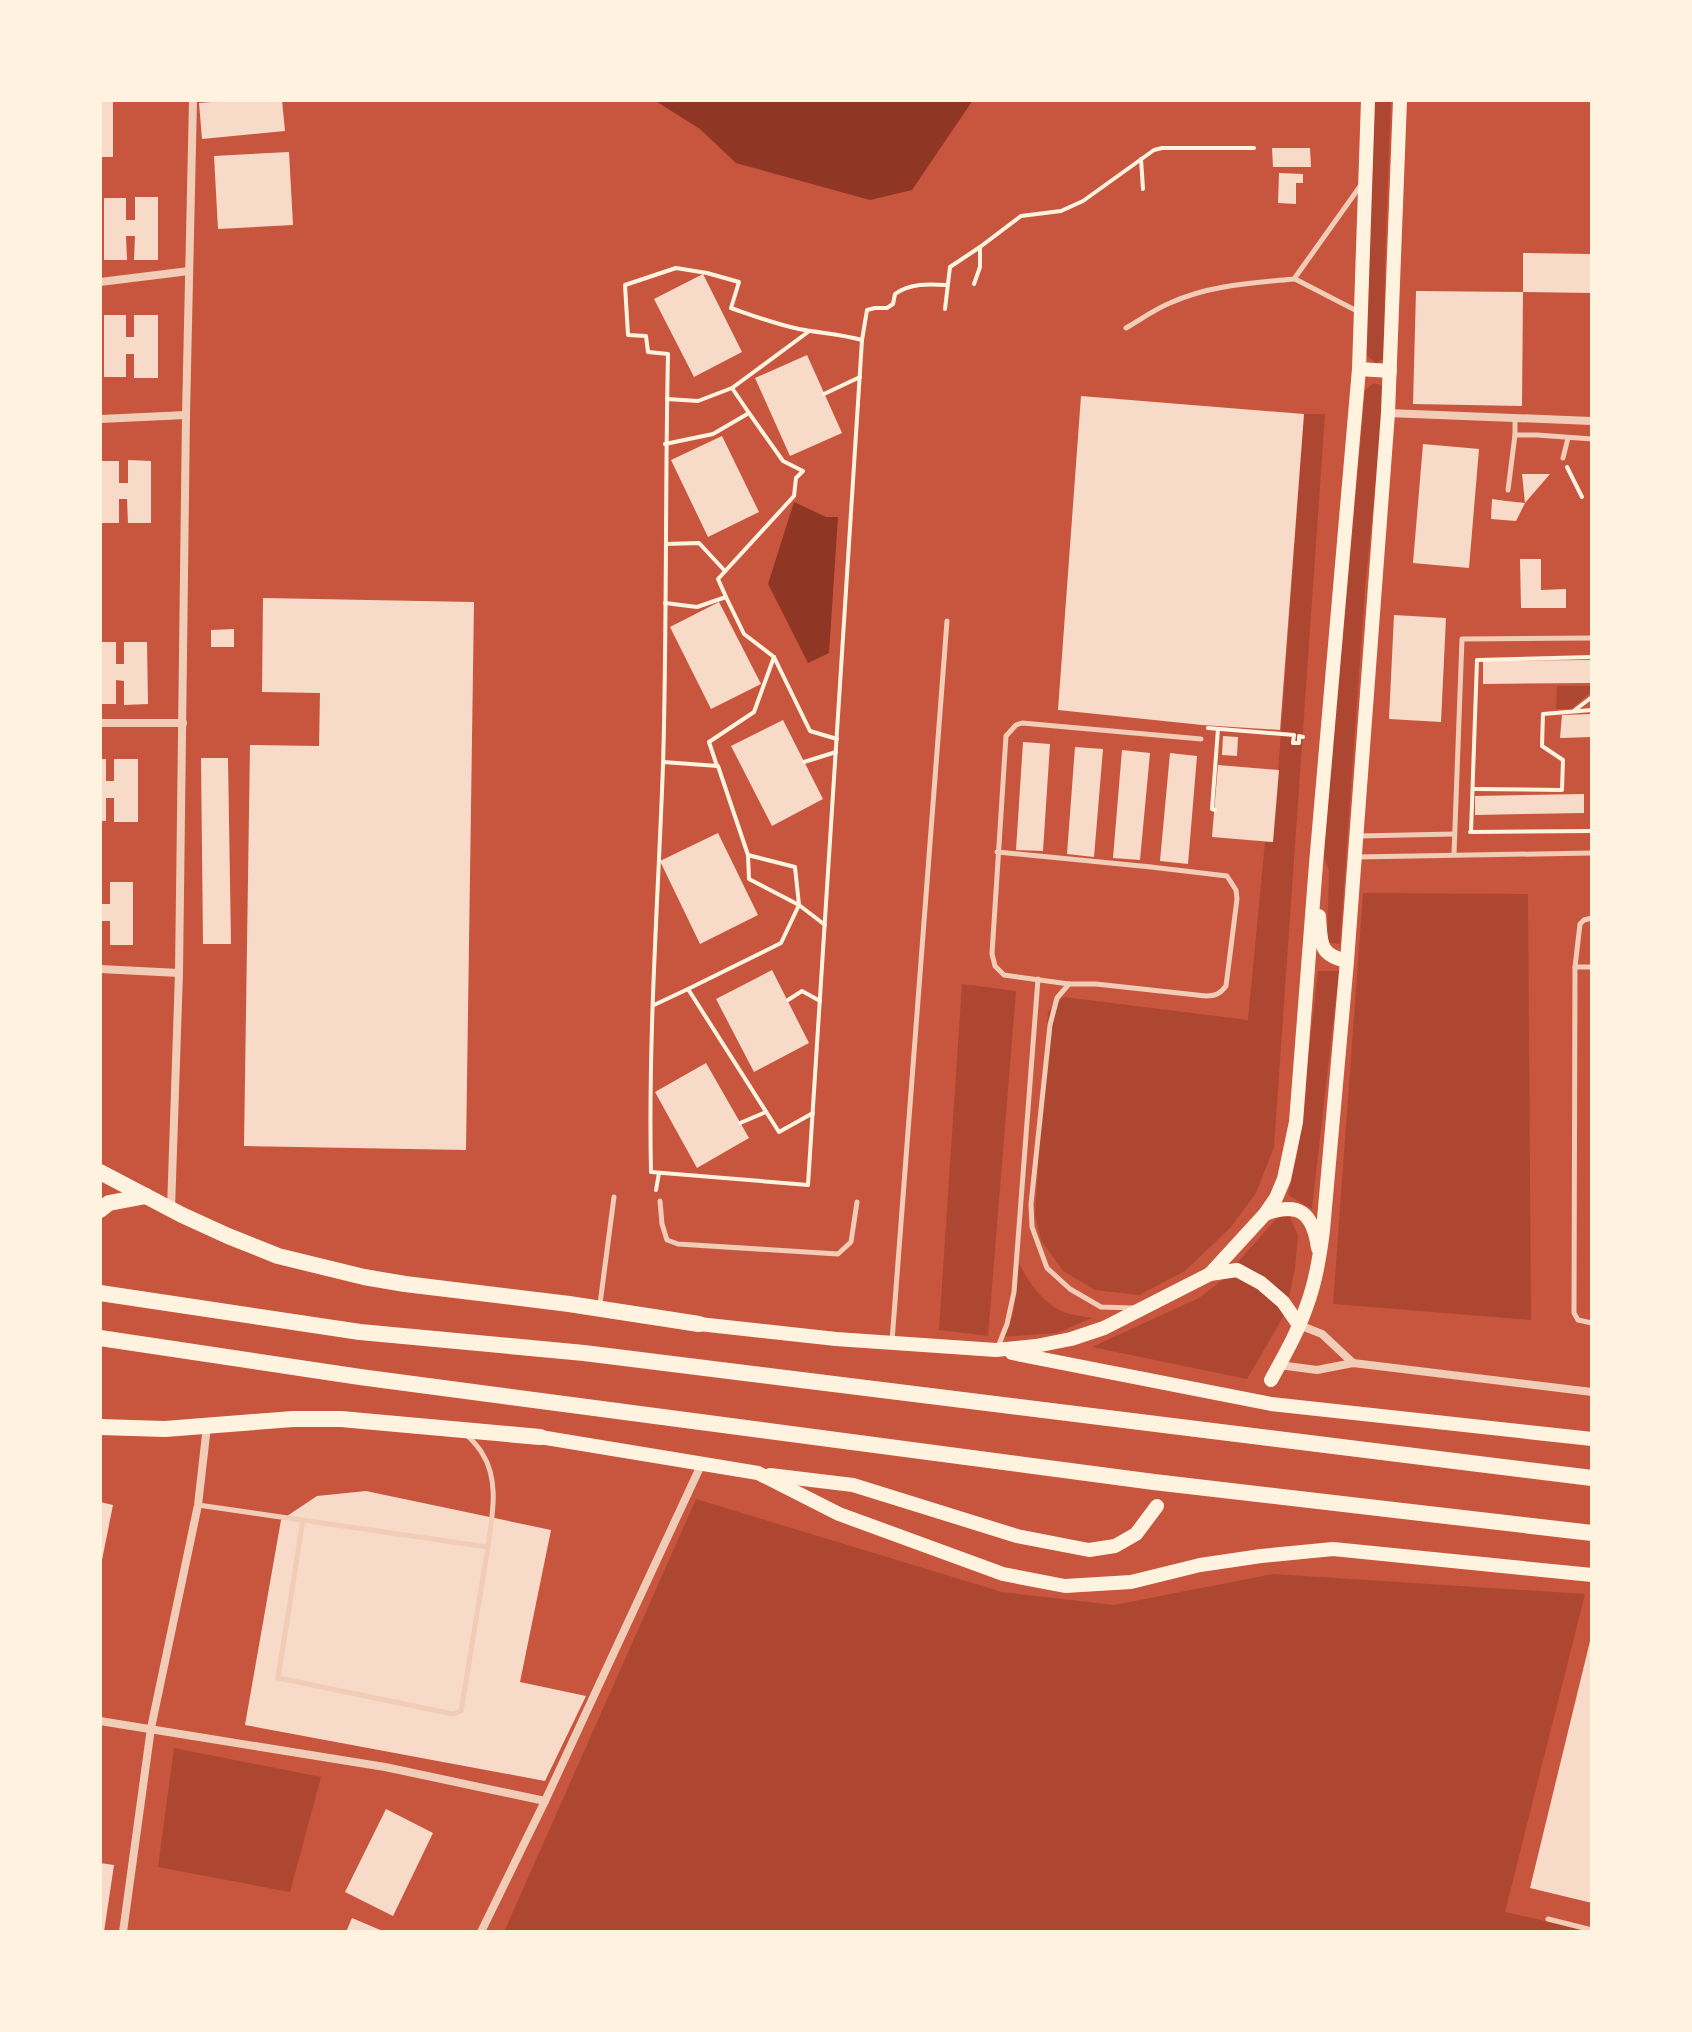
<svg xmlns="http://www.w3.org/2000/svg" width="1692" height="2032" font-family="'Fira Sans Condensed',sans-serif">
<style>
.green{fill:#ae4732}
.water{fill:#8f3625}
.building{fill:#f7dbc8}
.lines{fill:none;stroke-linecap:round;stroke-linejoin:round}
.path{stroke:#fff3e0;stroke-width:4}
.service{stroke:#f1ccb7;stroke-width:5}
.minor{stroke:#f1ccb7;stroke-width:8}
.secondary{stroke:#fff3e0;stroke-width:14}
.primary{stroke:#fff3e0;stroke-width:16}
.trunk{stroke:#fff3e0;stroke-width:16}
</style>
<rect width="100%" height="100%" fill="#c8553d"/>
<g class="green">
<path d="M 1375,100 L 1391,100 L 1385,260 L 1384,359 L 1376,363 L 1365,354 Z"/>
<path d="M 1374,383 L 1385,387 L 1365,589 L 1340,944 L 1327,942 L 1329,870 L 1323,856 L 1365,390 Z"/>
<path d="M 1304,414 L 1325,414 L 1274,1147 L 1256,1193 L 1231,1227 L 1185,1271 L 1139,1295 L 1095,1290 L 1063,1271 L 1041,1240 L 1035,1214 L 1048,1012 L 1064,997 L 1248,1020 L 1265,842 L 1273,842 Z"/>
<path d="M 1557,686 L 1592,686 L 1592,691 L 1571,709 L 1556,709 Z"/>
<path d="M 1363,893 L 1528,894 L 1531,1320 L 1333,1304 Z"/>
<path d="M 1318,971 L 1339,971 L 1312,1209 L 1288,1195 L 1297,1155 Z"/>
<path d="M 962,984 L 1016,991 L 988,1336 L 939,1330 Z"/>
<path d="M 1278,1217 L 1290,1217 L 1298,1235 L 1295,1269 L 1286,1312 L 1247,1379 L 1092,1347 L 1199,1298 L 1221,1281 Z"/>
<path d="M 1019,1263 C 1028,1281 1041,1301 1061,1311 C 1069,1315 1082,1316 1092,1318 L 1057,1333 L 1002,1337 L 1013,1315 Z"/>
<path d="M 696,1499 L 1002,1592 L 1114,1605 L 1273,1574 L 1585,1594 L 1505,1912 L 1592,1932 L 504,1932 Z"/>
<path d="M 174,1748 L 321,1777 L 290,1892 L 158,1867 Z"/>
</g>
<g class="water">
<path d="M 654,100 L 973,100 L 912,190 L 870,200 L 736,163 L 700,129 Z"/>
<path d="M 794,502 L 826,517 L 838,517 L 829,653 L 808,663 L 768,584 Z"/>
</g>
<g class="building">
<rect x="100" y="100" width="13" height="57"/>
<path d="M 238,100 L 282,100 L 285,131 L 202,139 L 199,103 Z"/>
<path d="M 1272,148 L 1310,148 L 1311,167 L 1273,167 Z"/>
<path d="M 289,152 L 293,225 L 218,229 L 214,156 Z"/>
<path d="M 1279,173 L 1303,174 L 1303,183 L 1296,183 L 1296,204 L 1278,203 Z"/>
<path d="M 135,197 L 158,197 L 158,260 L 134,260 L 135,236 L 126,236 L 127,260 L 104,260 L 104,198 L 126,198 L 126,220 L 135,220 Z"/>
<path d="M 1523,253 L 1592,254 L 1592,293 L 1523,292 Z"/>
<path d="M 703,274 L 742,352 L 694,377 L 654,299 Z"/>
<path d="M 1416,291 L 1523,292 L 1522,406 L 1413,404 Z"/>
<path d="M 104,315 L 126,315 L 126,337 L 134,337 L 134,315 L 158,315 L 158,378 L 134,378 L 134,354 L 126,354 L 126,377 L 104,377 Z"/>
<path d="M 807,355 L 842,433 L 790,456 L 755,378 Z"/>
<path d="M 1081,396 L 1304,414 L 1280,730 L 1202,725 L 1058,710 Z"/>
<path d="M 722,436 L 759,512 L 708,537 L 671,460 Z"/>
<path d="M 1423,444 L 1479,449 L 1469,568 L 1413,563 Z"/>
<path d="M 128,460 L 151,461 L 151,523 L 128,523 L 127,499 L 119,499 L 119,523 L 100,523 L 100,461 L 119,461 L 119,483 L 128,483 Z"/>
<path d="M 1522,474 L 1550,474 L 1525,503 Z"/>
<path d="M 1492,499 L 1506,501 L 1525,503 L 1516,521 L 1491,519 Z"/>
<path d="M 1520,559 L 1541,559 L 1541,590 L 1566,589 L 1566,608 L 1521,608 Z"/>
<path d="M 263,598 L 474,602 L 466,1150 L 244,1146 L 250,745 L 319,746 L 320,693 L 262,692 Z"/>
<path d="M 719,602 L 761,684 L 711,709 L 670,627 Z"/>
<path d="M 1394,615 L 1446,618 L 1441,722 L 1389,719 Z"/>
<path d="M 234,629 L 234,647 L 211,647 L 211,630 Z"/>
<path d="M 100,642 L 116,642 L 116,664 L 124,664 L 124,642 L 147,642 L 148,704 L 124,705 L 124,681 L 116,680 L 116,704 L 100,704 Z"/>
<path d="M 1592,660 L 1592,683 L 1483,684 L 1483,661 Z"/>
<path d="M 1592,714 L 1592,737 L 1560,738 L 1562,715 Z"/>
<path d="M 783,720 L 823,799 L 772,826 L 731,746 Z"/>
<path d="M 1223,736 L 1238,737 L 1237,756 L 1222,755 Z"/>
<path d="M 1023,742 L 1050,744 L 1043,851 L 1016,850 Z"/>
<path d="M 1075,747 L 1103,749 L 1094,857 L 1067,854 Z"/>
<path d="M 1122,750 L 1150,753 L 1140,860 L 1113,858 Z"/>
<path d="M 1170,753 L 1197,756 L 1188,864 L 1160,861 Z"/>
<path d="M 201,758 L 228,758 L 231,944 L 203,944 Z"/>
<path d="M 100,759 L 106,759 L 106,781 L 114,781 L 114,759 L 138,759 L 138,822 L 114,822 L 114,798 L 106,798 L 106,821 L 100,821 Z"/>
<path d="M 1218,765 L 1279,770 L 1273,842 L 1212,837 Z"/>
<path d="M 1584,794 L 1584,813 L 1475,815 L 1475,796 Z"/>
<path d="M 718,833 L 758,915 L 700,944 L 660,861 Z"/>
<path d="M 110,882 L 133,882 L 133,945 L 110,945 L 110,921 L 100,921 L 100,904 L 110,904 Z"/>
<path d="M 772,970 L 809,1043 L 754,1072 L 716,999 Z"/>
<path d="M 706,1063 L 749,1138 L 697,1168 L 655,1092 Z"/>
<path d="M 366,1491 L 551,1530 L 520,1682 L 586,1696 L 545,1781 L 245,1725 L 281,1520 L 317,1496 Z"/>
<path d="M 100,1502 L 113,1505 L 101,1565 L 100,1565 Z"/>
<path d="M 1591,1637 L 1592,1638 L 1592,1903 L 1530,1888 Z"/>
<path d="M 386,1809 L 433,1833 L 393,1916 L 345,1892 Z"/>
<path d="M 100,1863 L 114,1865 L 104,1932 L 100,1932 Z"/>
<path d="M 352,1918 L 385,1932 L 346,1932 Z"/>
</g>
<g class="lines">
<g class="path">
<path d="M 1141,159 L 1143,189"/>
<path d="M 676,268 L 707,273 L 739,282 L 731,308 C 754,316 775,324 799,329 C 820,333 841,334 862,340 L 808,1185 L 651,1172 C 648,1037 658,901 663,766 C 667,629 665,491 668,354 L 648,352 L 646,336 L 628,335 L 625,285 Z"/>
<path d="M 974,284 L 980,267 L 980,247"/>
<path d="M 945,309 L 950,267 L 980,247 L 1021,216 L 1061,211 L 1083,201 L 1154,150 L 1162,148 L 1254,148"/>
<path d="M 862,340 L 867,310 L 875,308 L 887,308 L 893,304 L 895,294 C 910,283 929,284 946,285"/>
<path d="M 732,388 L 808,332"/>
<path d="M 824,394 L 860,377"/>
<path d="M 667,399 L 698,401 L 732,388 L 749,413"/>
<path d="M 665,444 L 713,434 L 749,413 L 783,461 L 803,471 L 796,478 L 794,496 L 718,579 L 726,597"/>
<path d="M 1567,467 L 1582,497"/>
<path d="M 666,544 L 699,543 L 725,571"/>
<path d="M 665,603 L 697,607 L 726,597 L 744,634 L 774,657 L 810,731 L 837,739"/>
<path d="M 1575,710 L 1592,697"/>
<path d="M 1208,728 L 1294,735 L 1293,743 L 1299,743 L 1299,736 L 1303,737"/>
<path d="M 663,762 L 718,766 L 748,855 L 795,867 L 799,905 L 825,925"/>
<path d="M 804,762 L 836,752"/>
<path d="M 717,766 L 709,742 L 754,712 L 774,657"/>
<path d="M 1473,789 L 1562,790 L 1563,760 L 1542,746 L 1543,714 L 1592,710"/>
<path d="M 1215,810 L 1212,809 L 1218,729"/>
<path d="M 1470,832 L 1592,831"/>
<path d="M 1471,832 L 1477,660 L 1592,657"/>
<path d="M 688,989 L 781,943 L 799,905 L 749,879 L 748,855"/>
<path d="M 788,1000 L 802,991 L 820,1001"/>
<path d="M 654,1005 L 688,989 L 779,1132 L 813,1113"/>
<path d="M 740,1123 L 766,1112"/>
<path d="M 656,1190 L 659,1173"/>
</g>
<g class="service">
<path d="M 1295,279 L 1357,311"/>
<path d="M 1126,328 C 1140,320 1155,309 1170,303 C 1209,285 1252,283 1294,279 L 1361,185"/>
<path d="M 1515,435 L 1537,435 L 1592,439"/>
<path d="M 1563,458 L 1568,438"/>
<path d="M 1508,490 L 1515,435 L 1515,420"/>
<path d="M 1358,836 L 1454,834"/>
<path d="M 997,852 L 1151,867 L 1227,876 L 1236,890 L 1237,899 L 1226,986 C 1220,994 1215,996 1206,996 L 1096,984 L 1069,984 L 1004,975 L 995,966 L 992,954 L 1006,736 L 1016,725 L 1022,723 L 1201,739"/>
<path d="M 1454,854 L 1462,639 L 1592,638"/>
<path d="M 1357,857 L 1592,853"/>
<path d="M 1592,918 L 1584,920 L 1580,924 L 1575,967 L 1574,1313 L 1578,1320 L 1592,1323"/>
<path d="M 1575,967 L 1592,967"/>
<path d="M 1069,984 L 1057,998 L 1050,1025 L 1031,1204 L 1032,1227 L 1047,1268 L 1070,1289 L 1101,1307 L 1133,1308"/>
<path d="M 660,1201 L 662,1224 L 667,1240 L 678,1244 L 838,1254 L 851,1242 L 857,1202"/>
<path d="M 600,1304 L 614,1197"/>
<path d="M 892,1341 L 947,621"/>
<path d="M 998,1347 L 1007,1324 L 1014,1292 L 1038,979"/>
<path d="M 466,1434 C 472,1440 478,1446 482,1453 C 500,1481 492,1516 488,1547"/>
<path d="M 198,1505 L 488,1547 L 461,1711 L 453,1714 L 278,1678 L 303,1520"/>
<path d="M 1548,1919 L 1592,1930"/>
</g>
<g class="minor">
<path d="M 100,282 L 189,271"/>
<path d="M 1388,413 L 1592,421"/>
<path d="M 100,419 L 186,415"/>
<path d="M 100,723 L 183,723"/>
<path d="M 100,969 L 179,973"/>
<path d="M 171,1209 L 179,973 L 186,415 L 193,100"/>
<path d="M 1299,1325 L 1322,1334 L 1353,1363"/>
<path d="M 1279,1365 L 1317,1370 L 1353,1363 L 1592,1392"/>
<path d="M 100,1721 L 385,1767 L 545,1801"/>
<path d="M 123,1932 L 151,1728 L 198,1505 L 207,1426"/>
<path d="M 481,1932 L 545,1801 L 702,1463"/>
</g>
<g class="secondary">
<path d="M 1359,369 L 1390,371"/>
<path d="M 1319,916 C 1321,942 1318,955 1347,961"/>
<path d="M 1265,1214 C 1299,1201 1313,1213 1318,1248"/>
<path d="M 1210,1274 L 1237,1270 L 1261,1283 L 1283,1302 L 1299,1325"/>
<path d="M 699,1324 L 836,1339 L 996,1350 L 1036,1346 L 1071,1339 L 1104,1328 L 1210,1274 L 1265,1214 L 1276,1198 L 1284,1179 L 1296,1122 L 1316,864 L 1359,369 L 1368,100"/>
<path d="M 1012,1353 L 1271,1404 L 1592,1439"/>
<path d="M 1271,1380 C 1284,1356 1298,1332 1307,1305 C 1316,1281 1320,1256 1323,1230 L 1347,961 L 1388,413 L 1400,100"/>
<path d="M 540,1437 L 758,1473 L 839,1514 L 1003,1574 L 1065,1586 L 1131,1582 L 1200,1565 L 1261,1556 L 1333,1549 L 1592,1575"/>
<path d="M 770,1475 L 853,1485 L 1017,1536 L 1089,1550 L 1115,1546 L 1136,1534 L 1157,1506"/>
</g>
<g class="primary">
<path d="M 100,1172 L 182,1215 L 228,1236 L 278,1256 L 364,1277 L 405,1284 L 569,1304 L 699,1324"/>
<path d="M 100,1210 L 109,1203 L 146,1196"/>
<path d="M 100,1427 L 165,1429 L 293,1419 L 341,1419 L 540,1437"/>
</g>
<g class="trunk">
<path d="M 100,1293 L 360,1332 L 584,1353 L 1592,1478"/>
<path d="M 100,1338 L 360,1377 L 1154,1482 L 1592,1533"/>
</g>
</g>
<rect width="1692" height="2032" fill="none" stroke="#fff3e0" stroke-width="204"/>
</svg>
